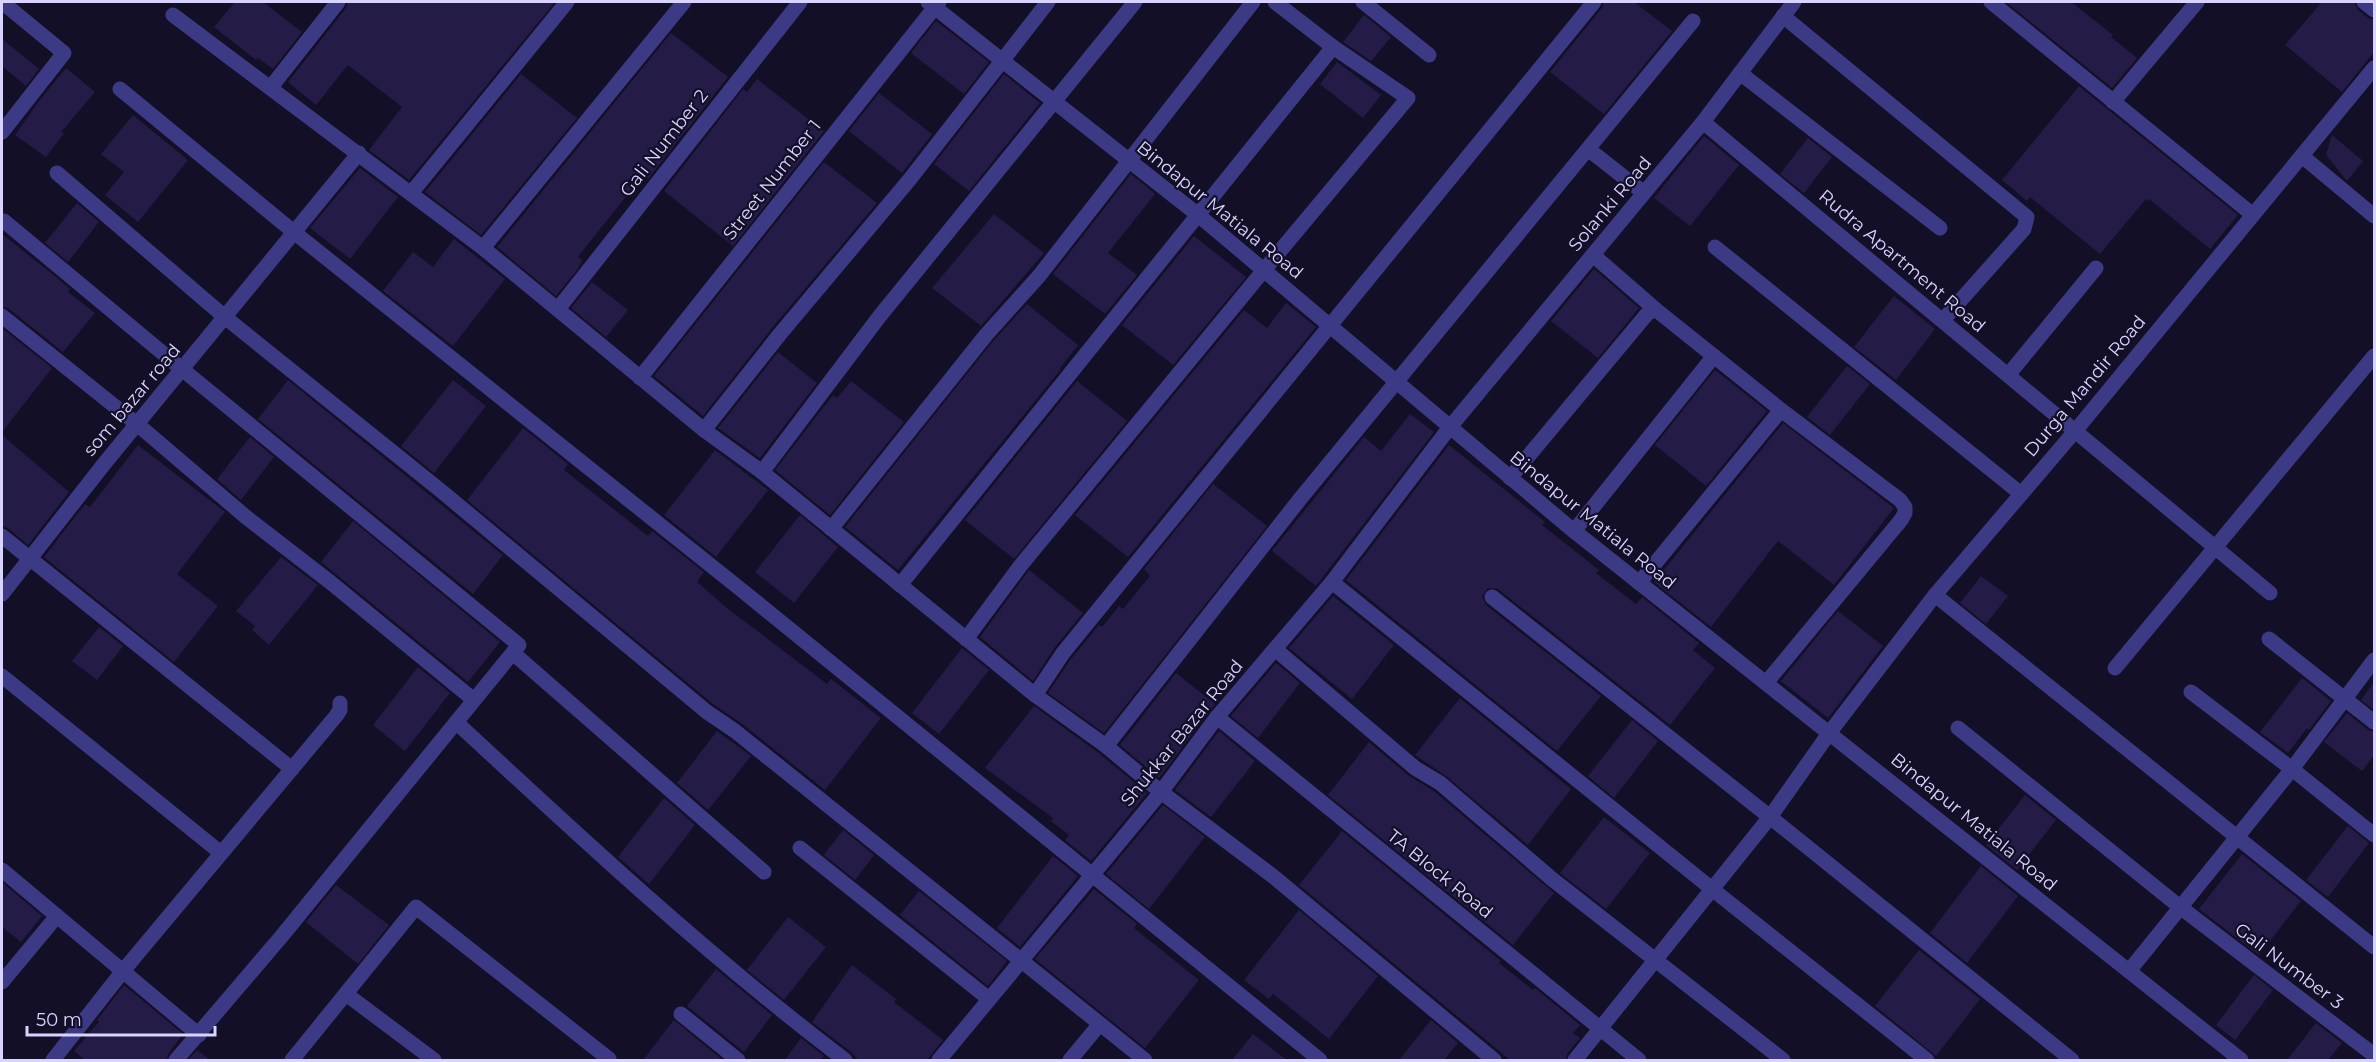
<svg xmlns="http://www.w3.org/2000/svg" width="2376" height="1062" font-family="Montserrat,sans-serif">
<style>
.building{fill:#241b47}
.lines{fill:none;stroke-linecap:round;stroke-linejoin:round}
.street{stroke:#3d3a85;stroke-width:15}
.labels{text-anchor:middle;stroke-width:4.5;stroke-linejoin:round;paint-order:stroke}
.street-label{font-size:18px;fill:#d9d4ff;stroke:#130f26}
</style>
<rect width="100%" height="100%" fill="#130f26"/>
<g class="building">
<path d="M 235,2 L 263,2 L 302,32 L 273,69 L 258,58 L 256,60 L 214,27 Z"/>
<path d="M 348,2 L 555,2 L 409,180 L 369,150 L 402,107 L 348,65 L 316,105 L 288,82 L 346,8 Z"/>
<path d="M 1604,2 L 1634,2 L 1672,31 L 1604,114 L 1550,72 L 1602,8 Z"/>
<path d="M 2006,2 L 2071,2 L 2113,35 L 2111,37 L 2137,58 L 2112,88 Z"/>
<path d="M 2322,2 L 2354,2 L 2358,10 L 2368,18 L 2374,20 L 2374,52 L 2342,92 L 2285,45 Z"/>
<path d="M 1364,15 L 1391,37 L 1371,61 L 1343,42 Z"/>
<path d="M 936,21 L 989,62 L 964,94 L 911,53 Z"/>
<path d="M 671,33 L 728,77 L 648,179 L 644,175 L 615,210 L 578,257 L 582,260 L 577,270 L 556,296 L 497,247 Z"/>
<path d="M 2,39 L 39,69 L 26,86 L 2,66 Z"/>
<path d="M 1337,62 L 1381,95 L 1363,118 L 1320,84 Z"/>
<path d="M 66,68 L 95,92 L 61,132 L 64,133 L 46,157 L 15,135 L 39,101 Z"/>
<path d="M 521,74 L 577,118 L 481,235 L 425,192 Z"/>
<path d="M 1004,74 L 1040,103 L 969,191 L 934,164 Z"/>
<path d="M 757,79 L 824,131 L 733,246 L 664,191 L 743,89 L 747,92 Z"/>
<path d="M 2079,86 L 2238,215 L 2210,249 L 2149,199 L 2147,201 L 2146,199 L 2100,254 L 2030,197 L 2027,201 L 2002,180 Z"/>
<path d="M 879,93 L 932,134 L 902,173 L 849,131 Z"/>
<path d="M 133,115 L 188,160 L 138,222 L 105,195 L 124,172 L 101,154 Z"/>
<path d="M 2332,135 L 2363,161 L 2347,181 L 2326,155 Z"/>
<path d="M 1704,136 L 1739,165 L 1690,226 L 1654,198 Z"/>
<path d="M 1808,138 L 1832,157 L 1804,193 L 1780,174 Z"/>
<path d="M 824,162 L 877,203 L 772,328 L 703,416 L 654,376 Z"/>
<path d="M 360,168 L 398,197 L 350,259 L 310,228 Z"/>
<path d="M 1131,174 L 1155,194 L 1108,253 L 1137,275 L 1105,314 L 1053,274 Z"/>
<path d="M 77,203 L 99,222 L 68,262 L 45,243 Z"/>
<path d="M 994,214 L 1044,253 L 981,326 L 932,288 Z"/>
<path d="M 2,234 L 56,277 L 70,289 L 68,292 L 95,313 L 63,352 L 8,308 L 2,307 Z"/>
<path d="M 1194,236 L 1246,277 L 1173,365 L 1122,325 Z"/>
<path d="M 454,239 L 505,279 L 453,346 L 383,291 L 413,252 L 433,267 Z"/>
<path d="M 1594,269 L 1639,308 L 1598,358 L 1551,321 Z"/>
<path d="M 592,282 L 628,310 L 606,337 L 571,308 Z"/>
<path d="M 1894,296 L 1935,329 L 1896,380 L 1854,347 Z"/>
<path d="M 1286,303 L 1316,327 L 1128,557 L 1075,515 L 1244,310 L 1267,328 Z"/>
<path d="M 1027,304 L 1078,345 L 1060,368 L 1061,369 L 898,570 L 845,527 L 993,341 Z"/>
<path d="M 2,328 L 52,368 L 2,432 Z"/>
<path d="M 778,352 L 817,383 L 760,458 L 718,428 Z"/>
<path d="M 1847,366 L 1870,384 L 1830,435 L 1807,417 Z"/>
<path d="M 1715,370 L 1767,411 L 1706,486 L 1655,445 Z"/>
<path d="M 288,380 L 503,555 L 473,594 L 258,419 Z"/>
<path d="M 453,380 L 486,406 L 434,473 L 401,446 Z"/>
<path d="M 851,381 L 904,422 L 830,515 L 775,470 L 833,395 L 837,398 Z"/>
<path d="M 1077,381 L 1127,421 L 1014,559 L 965,520 Z"/>
<path d="M 1410,414 L 1434,432 L 1316,586 L 1272,551 L 1364,437 L 1381,451 Z"/>
<path d="M 1783,423 L 1894,508 L 1834,585 L 1778,541 L 1711,627 L 1654,582 Z"/>
<path d="M 523,428 L 568,464 L 564,470 L 648,536 L 652,531 L 704,572 L 697,582 L 727,608 L 827,684 L 831,679 L 881,718 L 825,790 L 741,723 L 713,704 L 467,500 Z"/>
<path d="M 2,435 L 69,492 L 28,545 L 8,528 L 2,526 Z"/>
<path d="M 250,437 L 274,457 L 241,500 L 217,479 Z"/>
<path d="M 138,445 L 225,512 L 177,574 L 218,606 L 174,662 L 44,557 L 85,504 L 90,507 Z"/>
<path d="M 1449,445 L 1545,522 L 1542,525 L 1599,570 L 1596,573 L 1636,604 L 1642,597 L 1699,643 L 1693,650 L 1715,668 L 1670,725 L 1498,589 L 1488,588 L 1482,596 L 1486,605 L 1601,696 L 1557,751 L 1346,580 Z"/>
<path d="M 715,450 L 768,490 L 716,557 L 664,515 Z"/>
<path d="M 1213,484 L 1267,526 L 1104,733 L 1048,693 L 1071,659 L 1099,625 L 1102,627 L 1119,606 L 1123,609 L 1150,576 L 1144,569 Z"/>
<path d="M 800,515 L 838,547 L 794,603 L 755,572 Z"/>
<path d="M 353,521 L 500,642 L 468,682 L 321,562 Z"/>
<path d="M 281,557 L 318,585 L 269,645 L 252,630 L 255,626 L 236,611 Z"/>
<path d="M 1029,570 L 1083,613 L 1055,647 L 1033,681 L 980,637 Z"/>
<path d="M 1981,576 L 2008,596 L 1986,624 L 1960,603 Z"/>
<path d="M 1333,596 L 1394,645 L 1352,699 L 1289,648 Z"/>
<path d="M 1838,611 L 1883,646 L 1828,718 L 1781,681 Z"/>
<path d="M 99,627 L 123,646 L 97,680 L 72,661 Z"/>
<path d="M 962,648 L 989,670 L 939,734 L 912,713 Z"/>
<path d="M 1276,663 L 1300,683 L 1258,738 L 1231,716 Z"/>
<path d="M 418,667 L 450,693 L 405,751 L 373,725 Z"/>
<path d="M 1176,673 L 1215,704 L 1159,778 L 1120,745 Z"/>
<path d="M 2302,678 L 2331,701 L 2309,730 L 2307,728 L 2288,753 L 2260,732 Z"/>
<path d="M 2374,682 L 2374,710 L 2361,700 Z"/>
<path d="M 1460,698 L 1571,789 L 1528,845 L 1446,776 L 1415,755 Z"/>
<path d="M 1034,706 L 1100,754 L 1147,793 L 1091,861 L 1065,840 L 1069,835 L 1051,821 L 1053,818 L 985,768 Z"/>
<path d="M 2347,713 L 2368,730 L 2374,732 L 2374,755 L 2362,771 L 2324,742 Z"/>
<path d="M 1632,720 L 1658,741 L 1614,798 L 1588,776 Z"/>
<path d="M 717,731 L 751,756 L 709,809 L 707,809 L 677,783 Z"/>
<path d="M 1219,731 L 1255,761 L 1211,817 L 1175,790 Z"/>
<path d="M 1369,742 L 1409,776 L 1434,791 L 1554,893 L 1513,945 L 1328,795 Z"/>
<path d="M 2025,795 L 2056,820 L 2017,870 L 1986,845 Z"/>
<path d="M 664,798 L 695,825 L 649,884 L 618,857 Z"/>
<path d="M 1163,805 L 1205,837 L 1149,909 L 1106,874 Z"/>
<path d="M 1604,817 L 1650,853 L 1606,909 L 1560,873 Z"/>
<path d="M 2348,826 L 2369,843 L 2328,897 L 2306,880 Z"/>
<path d="M 843,830 L 874,855 L 855,880 L 824,855 Z"/>
<path d="M 1342,831 L 1501,961 L 1499,963 L 1533,990 L 1535,988 L 1580,1025 L 1573,1033 L 1580,1038 L 1567,1054 L 1566,1060 L 1510,1060 L 1299,885 Z"/>
<path d="M 2242,854 L 2301,901 L 2259,955 L 2199,909 Z"/>
<path d="M 1053,856 L 1078,876 L 1020,947 L 997,928 Z"/>
<path d="M 1981,866 L 2018,896 L 1967,963 L 1930,933 Z"/>
<path d="M 2,882 L 42,916 L 21,942 L 2,927 Z"/>
<path d="M 336,885 L 389,925 L 358,964 L 306,922 Z"/>
<path d="M 1094,889 L 1137,924 L 1134,928 L 1199,980 L 1145,1048 L 1035,959 Z"/>
<path d="M 919,891 L 1007,961 L 988,986 L 900,915 Z"/>
<path d="M 1299,910 L 1378,976 L 1329,1039 L 1273,994 L 1269,999 L 1244,980 Z"/>
<path d="M 788,917 L 826,947 L 784,1000 L 747,970 Z"/>
<path d="M 1919,950 L 1980,999 L 1936,1056 L 1875,1006 Z"/>
<path d="M 852,965 L 896,999 L 894,1002 L 943,1040 L 927,1060 L 858,1060 L 851,1052 L 812,1022 Z"/>
<path d="M 716,969 L 772,1015 L 744,1052 L 687,1006 Z"/>
<path d="M 2254,975 L 2273,990 L 2235,1040 L 2216,1025 Z"/>
<path d="M 124,985 L 183,1034 L 168,1054 L 167,1060 L 85,1060 L 74,1051 L 99,1022 L 97,1020 Z"/>
<path d="M 674,1020 L 720,1058 L 718,1060 L 643,1060 Z"/>
<path d="M 1431,1020 L 1458,1043 L 1444,1060 L 1399,1060 Z"/>
<path d="M 2316,1023 L 2342,1043 L 2328,1060 L 2287,1060 Z"/>
<path d="M 1253,1034 L 1287,1060 L 1232,1060 Z"/>
<path d="M 801,1038 L 824,1056 L 820,1060 L 785,1060 Z"/>
<path d="M 197,1050 L 210,1060 L 188,1060 Z"/>
</g>
<g class="lines">
<g class="street">
<path d="M 2,2 L 64,53 L 2,132"/>
<path d="M 928,2 L 1197,214 L 1569,527 L 2241,1060"/>
<path d="M 1363,2 L 1429,55"/>
<path d="M 1991,2 L 2253,215"/>
<path d="M 2364,2 L 2374,10"/>
<path d="M 173,15 L 483,248 L 704,430 L 762,472 L 1035,695 L 1106,746 L 1161,792 L 1274,877 L 1494,1060"/>
<path d="M 1783,16 L 2027,217 L 2024,229 L 1943,320"/>
<path d="M 1740,73 L 1940,228"/>
<path d="M 271,87 L 338,2"/>
<path d="M 120,89 L 295,233 L 744,592 L 1320,1060"/>
<path d="M 2113,102 L 2197,2"/>
<path d="M 1703,122 L 2270,593"/>
<path d="M 1588,149 L 1644,193"/>
<path d="M 2302,156 L 2374,216"/>
<path d="M 57,173 L 226,318 L 440,490 L 707,712 L 735,731 L 1145,1060"/>
<path d="M 412,192 L 567,2"/>
<path d="M 4,221 L 183,370 L 519,645 L 281,937 L 176,1060"/>
<path d="M 1715,247 L 2020,493"/>
<path d="M 483,248 L 684,2"/>
<path d="M 1593,255 L 1655,309"/>
<path d="M 558,309 L 800,2"/>
<path d="M 2,316 L 137,424 L 246,517 L 330,582 L 474,700"/>
<path d="M 2009,374 L 2096,268"/>
<path d="M 640,378 L 939,2"/>
<path d="M 704,430 L 780,334 L 910,179 L 1048,2"/>
<path d="M 762,472 L 879,317 L 1135,2"/>
<path d="M 1510,478 L 1647,314 L 1655,309 L 1781,410 L 1900,500 L 1905,507 L 1905,513 L 1901,520 L 1766,683"/>
<path d="M 831,529 L 986,335 L 1039,276 L 1253,2"/>
<path d="M 1574,531 L 1714,356"/>
<path d="M 2,536 L 292,769"/>
<path d="M 1332,582 L 1712,889 L 1927,1060"/>
<path d="M 1639,583 L 1781,410"/>
<path d="M 900,585 L 1333,47"/>
<path d="M 2,594 L 104,464 L 359,153"/>
<path d="M 1935,595 L 2374,947"/>
<path d="M 1492,597 L 1770,817 L 2072,1060"/>
<path d="M 966,639 L 1021,565 L 1264,270 L 1408,98 L 1333,47 L 1275,2"/>
<path d="M 2269,639 L 2374,722"/>
<path d="M 1275,649 L 1415,768 L 1440,783 L 1552,879 L 1783,1060"/>
<path d="M 513,653 L 764,872"/>
<path d="M 2115,668 L 2374,356"/>
<path d="M 2,676 L 221,853"/>
<path d="M 2191,692 L 2292,769 L 2374,835"/>
<path d="M 1035,695 L 1063,653 L 1594,2"/>
<path d="M 1217,717 L 1639,1060"/>
<path d="M 456,722 C 582,839 708,956 845,1060"/>
<path d="M 1958,728 L 2180,907 L 2374,1055"/>
<path d="M 1106,746 L 1300,499 L 1693,21"/>
<path d="M 800,848 L 989,999"/>
<path d="M 2,870 L 199,1035"/>
<path d="M 2129,971 L 2292,769 L 2374,660"/>
<path d="M 2,982 L 57,916"/>
<path d="M 346,994 L 434,1060"/>
<path d="M 681,1014 L 738,1060"/>
<path d="M 53,1060 L 123,971 L 336,716 L 340,710 L 340,703"/>
<path d="M 292,1060 L 416,907 L 609,1059"/>
<path d="M 939,1060 L 1161,792 L 1217,717 L 1332,582 L 1450,427 L 1703,122 L 1794,2"/>
<path d="M 1070,1060 L 1099,1025"/>
<path d="M 1575,1060 L 1770,817 L 1830,732 L 1935,595 L 2076,430 L 2374,68"/>
</g>
</g>
<g class="labels">
<g class="street-label">
<text transform="translate(664 143) rotate(-52)" y="6">Gali Number 2</text>
<text transform="translate(772 180) rotate(-52)" y="6">Street Number 1</text>
<text transform="translate(1610 204) rotate(-50)" y="6">Solanki Road</text>
<text transform="translate(1220 210) rotate(39)" y="6">Bindapur Matiala Road</text>
<text transform="translate(1902 261) rotate(40)" y="6">Rudra Apartment Road</text>
<text transform="translate(2085 386) rotate(-50)" y="6">Durga Mandir Road</text>
<text transform="translate(132 400) rotate(-50)" y="6">som bazar road</text>
<text transform="translate(1593 520) rotate(39)" y="6">Bindapur Matiala Road</text>
<text transform="translate(1182 733) rotate(-51)" y="6">Shukkar Bazar Road</text>
<text transform="translate(1974 822) rotate(39)" y="6">Bindapur Matiala Road</text>
<text transform="translate(1440 874) rotate(39)" y="6">TA Block Road</text>
<text transform="translate(2289 966) rotate(37)" y="6">Gali Number 3</text>
</g>
</g>
<rect width="2376" height="1062" fill="none" stroke="#d9d4ff" stroke-width="6"/>
<path d="M27 1026v9h188v-9" fill="none" stroke="#d9d4ff" stroke-width="3"/>
<text x="36" y="1026" font-size="18" fill="#d9d4ff" stroke="#130f26" stroke-width="4.5" paint-order="stroke">50 m</text>
</svg>
